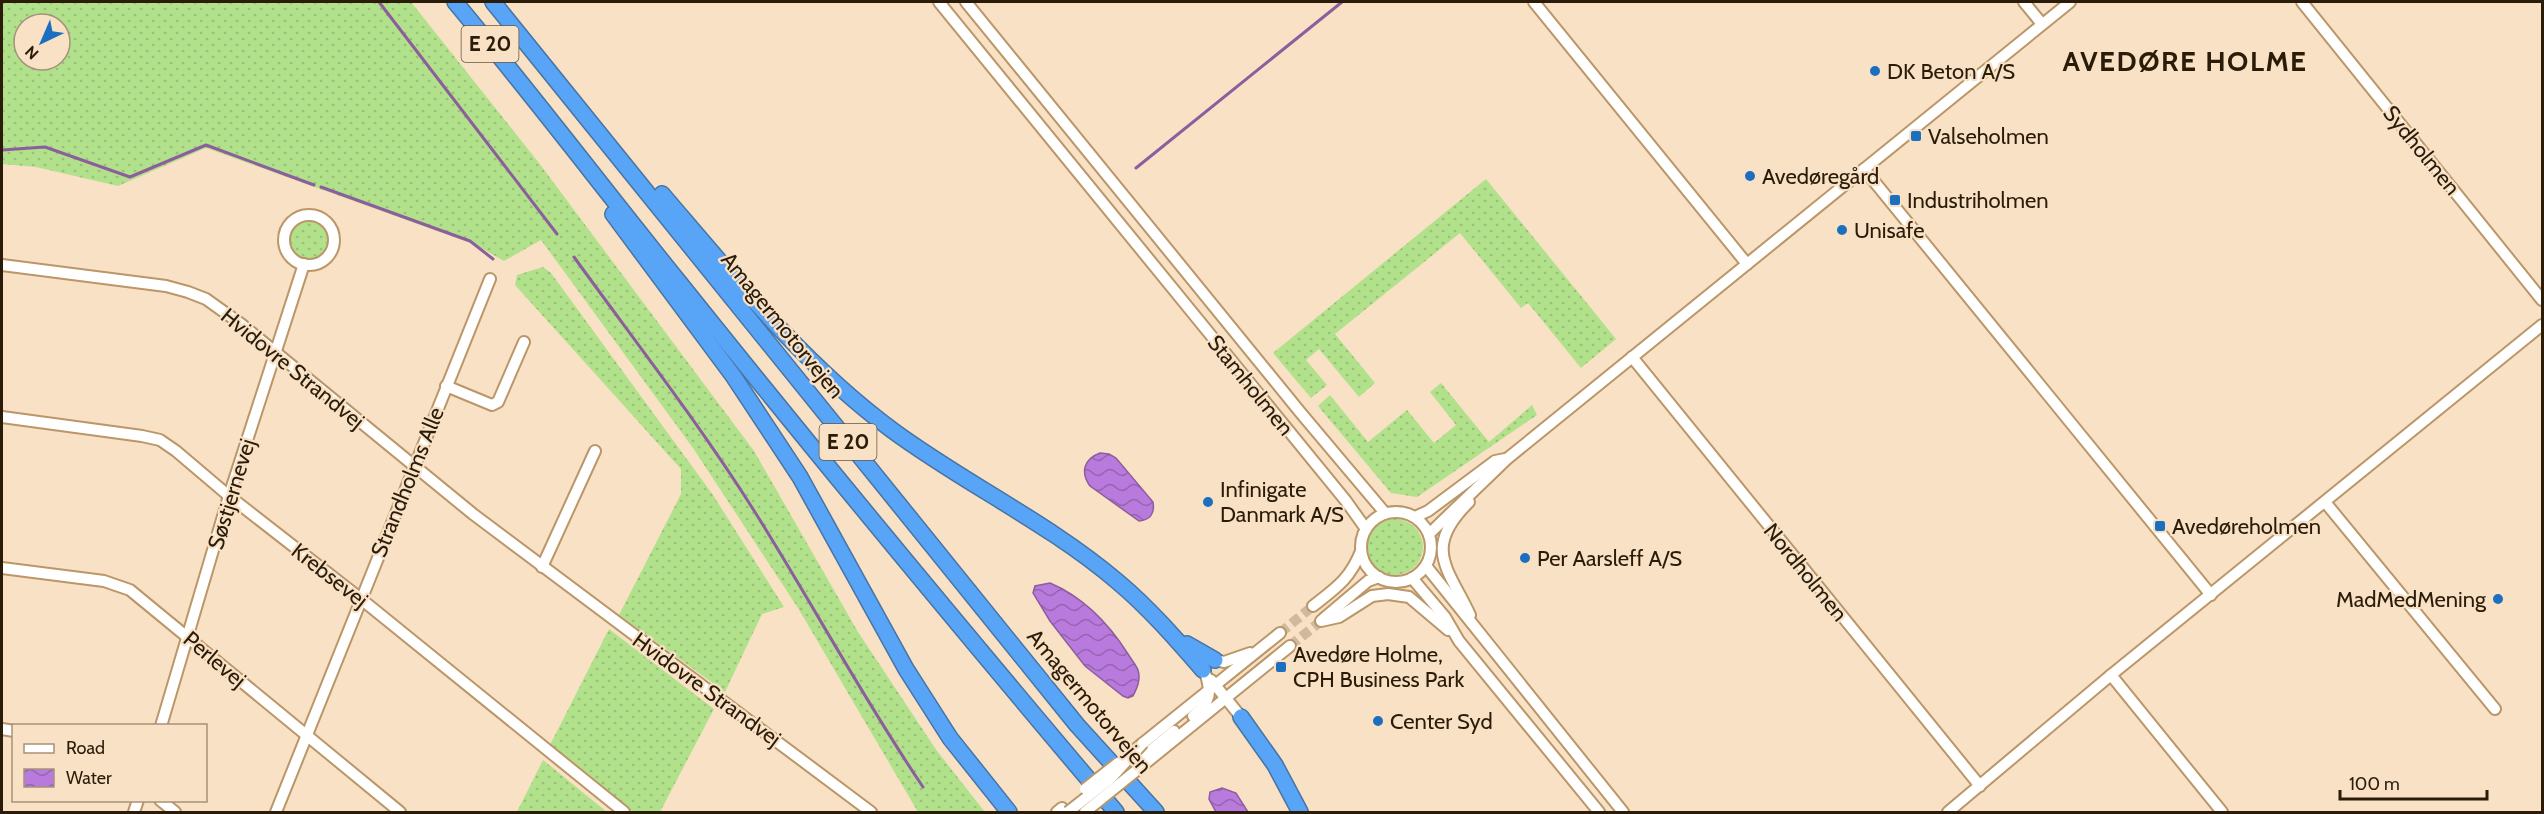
<svg xmlns="http://www.w3.org/2000/svg" width="2544" height="814" font-family="Cabin,sans-serif">
<style>
.grass{fill:url(#grass-dots);fill-rule:evenodd}
.water{fill:url(#water-waves);stroke:#8d5e9d;stroke-width:1.5}
.lines{fill:none;stroke-linecap:round;stroke-linejoin:round}
.stream{stroke:#8d5e9d;stroke-width:3}
.minor-tunnel{stroke:#d0ba9f;stroke-width:10;stroke-dasharray:10 5;stroke-linecap:butt}
.minor-casing{stroke:#bb9668;stroke-width:14}
.highway-casing{stroke:#4874a3;stroke-width:18}
.minor{stroke:#fff;stroke-width:10}
.highway{stroke:#58a4f6;stroke-width:15}
.minor-bridge-casing{stroke:#bb9668;stroke-width:14;stroke-linecap:butt}
.minor-bridge{stroke:#fff;stroke-width:10}
.poi-dot{fill:#1c6fbe;stroke:#f9e1c5;stroke-width:2}
.labels{text-anchor:middle;stroke-width:4.5;stroke-linejoin:round;paint-order:stroke}
.shield{fill:#f9e1c5;stroke:#685741;stroke-width:1.5}
.shield-label{font-size:21px;font-weight:bold;fill:#2a1c09}
.poi-label{font-size:22px;fill:#2a1c09;stroke:#f9e1c5;text-anchor:start}
.street-label{font-size:22px;fill:#2a1c09;stroke:#f9e1c5}
.district-label{font-size:28px;font-weight:bold;letter-spacing:1.5px;fill:#2a1c09;stroke:#f9e1c5}
</style>
<defs>
<pattern id="grass-dots" width="8" height="8" patternUnits="userSpaceOnUse" patternTransform="scale(1.5)"><rect width="8" height="8" fill="#b2e18b"/><path d="M2 2h.1M6 6h.1" fill="none" stroke="#99c077" stroke-width="1.8" stroke-linecap="round"/></pattern>
<pattern id="water-waves" width="16" height="10" patternUnits="userSpaceOnUse" patternTransform="scale(1.5)"><rect width="16" height="10" fill="#b87add"/><path d="M0 5q4-4 8 0t8 0" fill="none" stroke="#9663b1"/></pattern>
</defs>
<rect width="100%" height="100%" fill="#f9e1c5"/>
<g class="grass">
<path d="M 2,2 L 411,2 L 539,163 L 754,451 L 858,632 L 937,751 L 985,812 L 918,812 L 798,608 L 693,448 L 541,240 L 504,261 L 476,245 L 206,148 L 118,186 L 36,167 L 2,164 ZM 24,24 L 60,24 L 60,60 L 24,60 Z"/>
<path d="M 1486,179 L 1616,339 L 1581,368 L 1528,303 L 1521,308 L 1460,233 L 1335,334 L 1375,383 L 1359,397 L 1319,349 L 1306,360 L 1327,385 L 1311,398 L 1273,353 Z"/>
<circle cx="310" cy="240" r="20"/>
<path d="M 543,267 L 551,273 L 713,495 L 784,607 L 762,614 L 725,692 L 619,615 L 681,494 L 681,469 L 515,285 L 517,275 Z"/>
<path d="M 1441,383 L 1489,442 L 1532,405 L 1537,415 L 1417,497 L 1391,493 L 1318,406 L 1330,395 L 1368,442 L 1407,410 L 1434,443 L 1456,425 L 1430,392 Z"/>
<circle cx="1395" cy="547" r="28"/>
<path d="M 609,629 L 714,709 L 660,812 L 633,812 L 550,745 Z"/>
<path d="M 543,760 L 607,812 L 517,812 Z"/>
</g>
<g class="water">
<path d="M 1100,453 L 1109,454 L 1116,458 L 1153,502 C 1155,514 1150,520 1139,521 L 1090,486 C 1080,472 1084,459 1100,453 Z"/>
<path d="M 1050,583 C 1083,597 1109,624 1128,654 C 1131,659 1136,665 1138,670 C 1141,680 1137,688 1133,696 L 1128,698 L 1123,696 L 1085,666 L 1050,621 L 1033,593 L 1035,586 Z"/>
<path d="M 1222,788 L 1236,793 L 1248,812 L 1216,812 L 1209,799 L 1210,792 Z"/>
</g>
<g class="lines">
<g class="stream">
<path d="M 379,2 L 557,234"/>
<path d="M 2,150 L 45,147 L 130,177 L 206,145 L 314,185"/>
<path d="M 1136,168 L 1342,2"/>
<path d="M 321,187 L 470,241 L 493,259"/>
<path d="M 574,257 C 634,340 698,422 753,509 C 811,601 862,697 923,787"/>
</g>
<g class="minor-tunnel">
<path d="M 1280,633 L 1313,606"/>
<path d="M 1290,646 L 1321,621"/>
</g>
<defs>
<g id="minor">
<path d="M 939,2 L 1346,501 L 1366,529"/>
<path d="M 966,2 L 1300,412 L 1385,513"/>
<path d="M 1534,2 L 1747,264"/>
<path d="M 2024,2 L 2042,24"/>
<path d="M 2302,2 L 2542,300"/>
<path d="M 1864,169 L 2211,595"/>
<circle cx="309" cy="240" r="25"/>
<path d="M 2,265 L 166,286 L 188,292 L 206,299 L 241,324 L 473,514 L 871,812"/>
<path d="M 1632,357 L 1980,786"/>
<path d="M 446,386 L 492,405 L 498,402 L 524,342"/>
<path d="M 2,417 L 142,436 L 160,440 L 176,451 L 229,496 L 361,599 L 624,812"/>
<path d="M 1469,502 C 1422,548 1448,568 1470,615"/>
<path d="M 2325,502 L 2495,709"/>
<circle cx="1396" cy="547" r="35"/>
<path d="M 1415,517 L 1428,511 L 1495,461 L 1505,459"/>
<path d="M 1429,534 L 1508,458 L 2070,2"/>
<path d="M 1426,566 L 1623,812"/>
<path d="M 542,567 L 595,451"/>
<path d="M 2,568 L 104,581 L 130,590 L 400,812"/>
<path d="M 1412,578 L 1445,617 L 1459,641 L 1599,812"/>
<path d="M 1313,606 C 1336,588 1350,579 1361,551"/>
<path d="M 1323,619 L 1368,581 L 1379,577"/>
<path d="M 1321,621 L 1339,617 L 1372,596 L 1388,594 L 1409,597 L 1448,630"/>
<path d="M 1215,660 L 1224,662 L 1250,653"/>
<path d="M 2111,675 L 2222,812"/>
<path d="M 1211,680 L 1241,717"/>
<path d="M 1193,716 C 1211,701 1212,694 1205,672"/>
<path d="M 161,726 L 229,496 L 304,264"/>
<path d="M 2,729 L 14,731"/>
<path d="M 1137,748 L 1280,633"/>
<path d="M 1140,759 L 1174,731"/>
<path d="M 1137,770 L 1290,646"/>
<path d="M 160,800 L 175,812"/>
<path d="M 134,812 L 138,800"/>
<path d="M 276,812 L 490,279"/>
<path d="M 1057,812 L 1062,808"/>
<path d="M 1948,812 L 2111,675 L 2542,325"/>
</g>
<g id="highway">
<path d="M 455,2 C 531,93 603,188 678,281 C 821,460 968,637 1116,812"/>
<path d="M 493,2 L 1077,725 L 1156,812"/>
<path d="M 662,194 C 733,277 803,364 892,430 C 965,484 1049,523 1118,582 C 1149,608 1176,639 1203,670"/>
<path d="M 613,214 L 734,377 L 800,477 L 906,669 L 950,738 L 1009,812"/>
<path d="M 1187,644 L 1215,660"/>
<path d="M 1241,717 L 1275,765 L 1300,812"/>
</g>
</defs>
<use href="#minor" class="minor-casing"/>
<use href="#highway" class="highway-casing"/>
<use href="#minor" class="minor"/>
<use href="#highway" class="highway"/>
<defs>
<g id="minor-bridge">
<path d="M 1085,789 L 1118,763"/>
<path d="M 1068,812 L 1110,779 L 1143,743"/>
<path d="M 1085,812 L 1137,770"/>
</g>
</defs>
<use href="#minor-bridge" class="minor-bridge-casing"/>
<use href="#minor-bridge" class="minor-bridge"/>
</g>
<g class="poi-dot">
<circle cx="1875" cy="71" r="6"/>
<rect x="1910" y="130" width="12" height="12" rx="3"/>
<circle cx="1750" cy="176" r="6"/>
<rect x="1889" y="194" width="12" height="12" rx="3"/>
<circle cx="1842" cy="230" r="6"/>
<circle cx="1208" cy="502" r="6"/>
<rect x="2154" y="520" width="12" height="12" rx="3"/>
<circle cx="1525" cy="558" r="6"/>
<circle cx="2498" cy="599" r="6"/>
<rect x="1275" y="661" width="12" height="12" rx="3"/>
<circle cx="1378" cy="721" r="6"/>
</g>
<g class="labels">
<g class="shield">
<rect x="461.5" y="26" width="57" height="36" rx="4.5"/>
<rect x="819.5" y="424" width="57" height="36" rx="4.5"/>
</g>
<g class="shield-label">
<text x="490" y="51">E 20</text>
<text x="848" y="449">E 20</text>
</g>
<g class="poi-label">
<text x="1887" y="79">DK Beton A/S</text>
<text x="1928" y="144">Valseholmen</text>
<text x="1762" y="184">Avedøregård</text>
<text x="1907" y="208">Industriholmen</text>
<text x="1854" y="238">Unisafe</text>
<text x="1220" y="497">Infinigate<tspan x="1220" dy="25">Danmark A/S</tspan></text>
<text x="2172" y="534">Avedøreholmen</text>
<text x="1537" y="566">Per Aarsleff A/S</text>
<text x="2486" y="607" text-anchor="end">MadMedMening</text>
<text x="1293" y="662">Avedøre Holme,<tspan x="1293" dy="25">CPH Business Park</tspan></text>
<text x="1390" y="729">Center Syd</text>
</g>
<g class="street-label">
<text transform="translate(2422 150) rotate(51)" y="8">Sydholmen</text>
<text transform="translate(783 325) rotate(51)" y="8">Amagermotorvejen</text>
<text transform="translate(293 368) rotate(39)" y="8">Hvidovre Strandvej</text>
<text transform="translate(1251 385) rotate(51)" y="8">Stamholmen</text>
<text transform="translate(407 482) rotate(-68)" y="8">Strandholms Alle</text>
<text transform="translate(231 494) rotate(-73)" y="8">Søstjernevej</text>
<text transform="translate(1806 572) rotate(51)" y="8">Nordholmen</text>
<text transform="translate(330 575) rotate(38)" y="8">Krebsevej</text>
<text transform="translate(215 659) rotate(40)" y="8">Perlevej</text>
<text transform="translate(707 689) rotate(36)" y="8">Hvidovre Strandvej</text>
<text transform="translate(1090 701) rotate(50)" y="8">Amagermotorvejen</text>
</g>
<g class="district-label">
<text x="2185" y="71">AVEDØRE HOLME</text>
</g>
</g>
<rect width="2544" height="814" fill="none" stroke="#2a1c09" stroke-width="6"/>
<rect x="12" y="724" width="195" height="78" fill="#f9e1c5" stroke="#a6927a" stroke-width="1.5"/>
<rect x="24" y="744" width="30" height="9" fill="#ffffff" stroke="#a6927a" stroke-width="1.5"/>
<text x="66" y="754" font-size="18" fill="#2a1c09">Road</text>
<rect x="24" y="769" width="30" height="18" fill="url(#water-waves)" stroke="#a6927a" stroke-width="1.5"/>
<text x="66" y="784" font-size="18" fill="#2a1c09">Water</text>
<g transform="translate(42 42) rotate(224)"><circle r="28" fill="#f9e1c5" stroke="#a6927a" stroke-width="1.5"/>
<path d="M0-4.5L10 22L0 15L-10 22Z" fill="#1c6fbe"/>
<text y="-9" font-size="16" font-weight="bold" text-anchor="middle" fill="#2a1c09">N</text>
</g>
<path d="M2340 790v9h147v-9" fill="none" stroke="#2a1c09" stroke-width="3"/>
<text x="2349" y="790" font-size="18" fill="#2a1c09" stroke="#f9e1c5" stroke-width="4.5" paint-order="stroke">100 m</text>
</svg>
